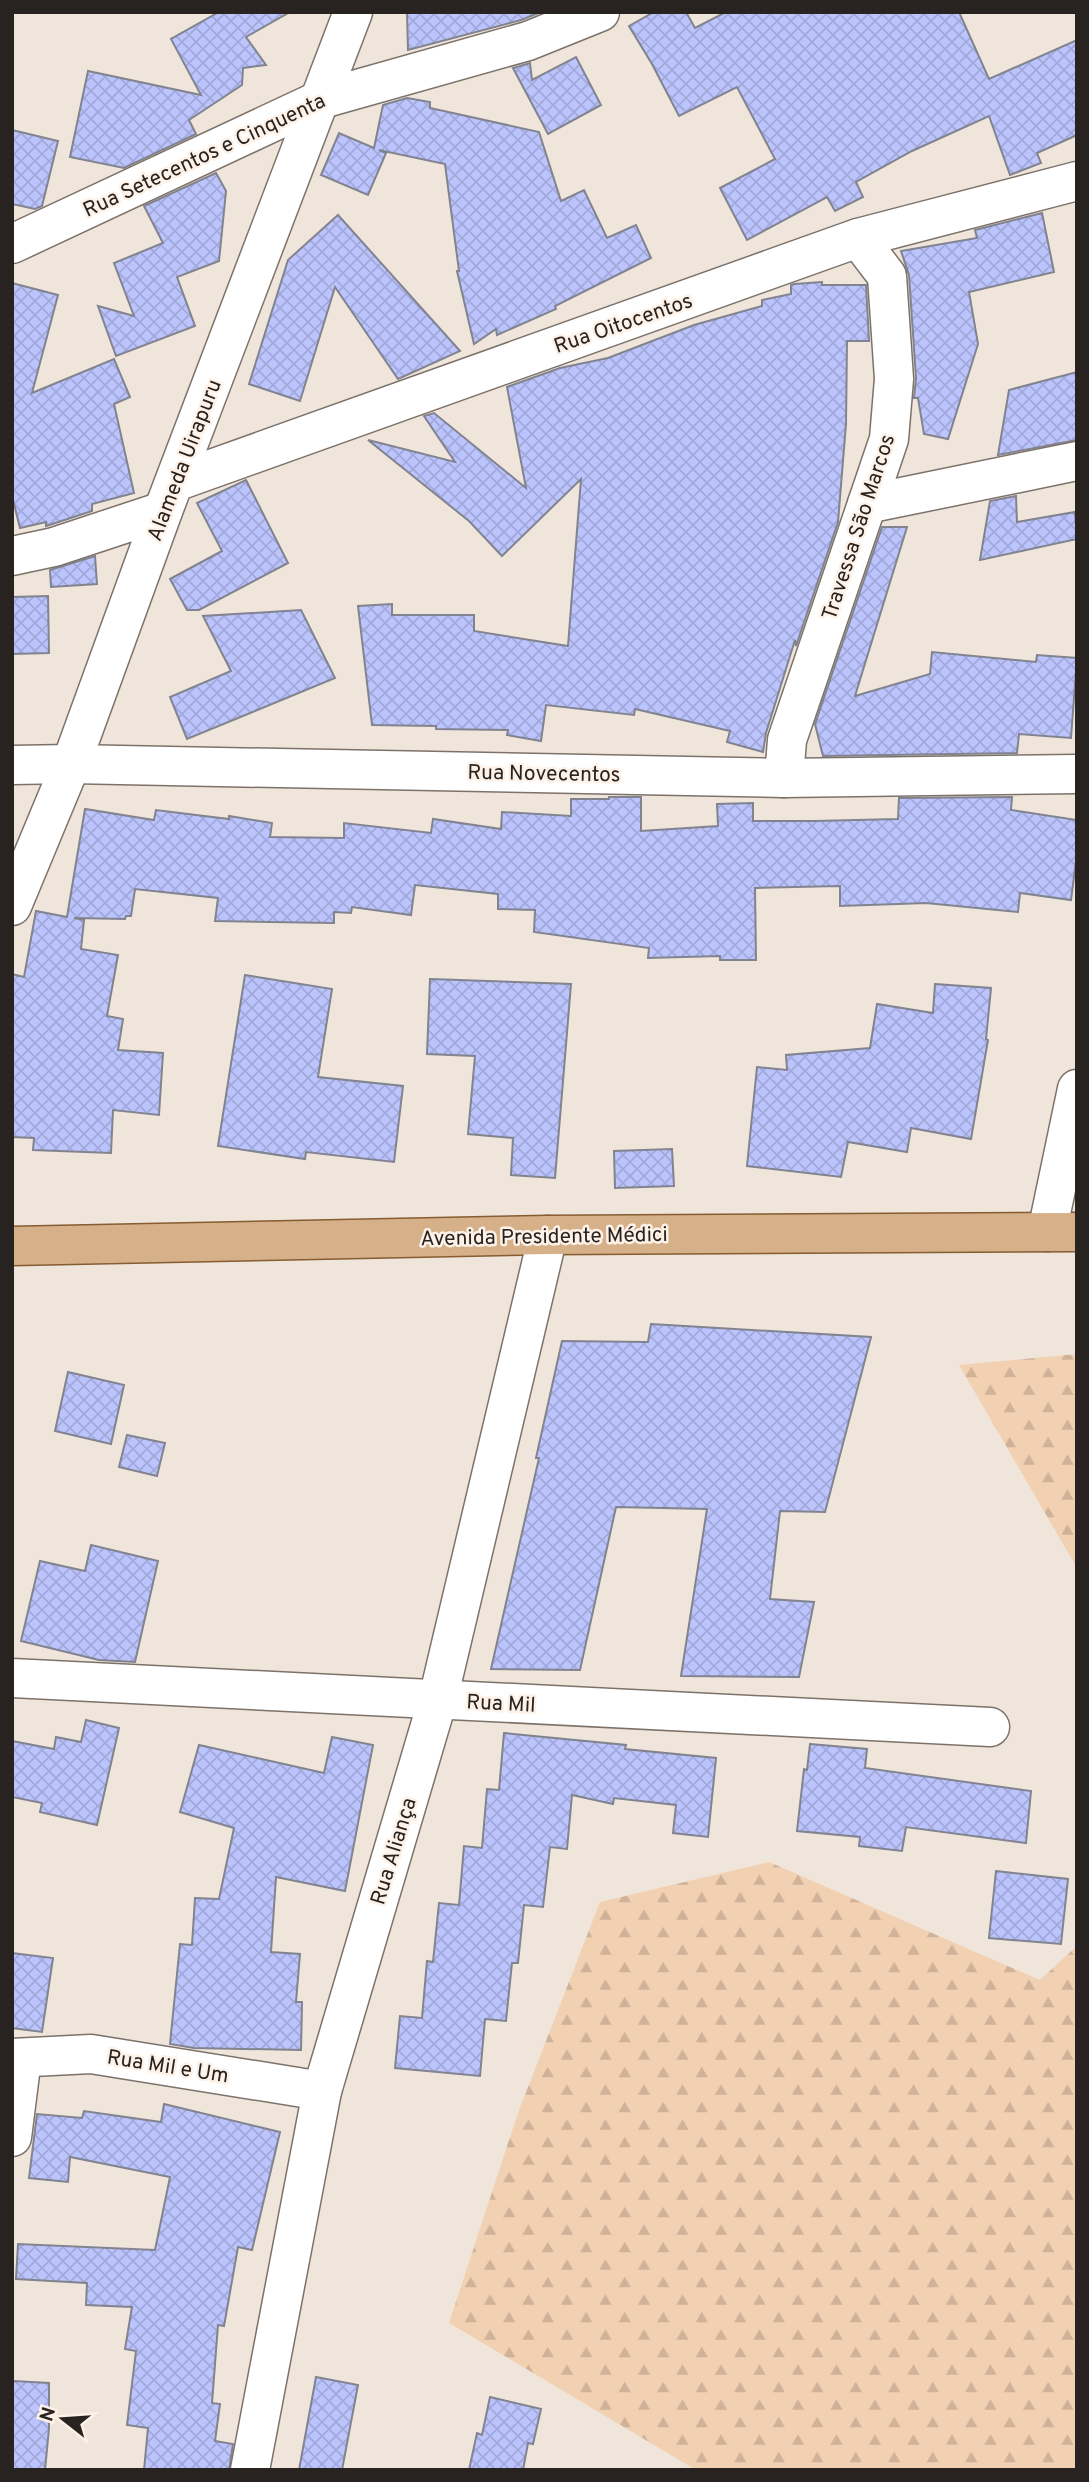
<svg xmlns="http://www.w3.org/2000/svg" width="1089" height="2482" font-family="Overpass,sans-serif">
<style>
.forest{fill:url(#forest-firs)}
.building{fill:url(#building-cross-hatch);stroke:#81838f;stroke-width:2}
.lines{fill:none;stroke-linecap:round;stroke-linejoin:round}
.minor-casing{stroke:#7c726a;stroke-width:41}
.major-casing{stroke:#865c31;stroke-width:41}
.minor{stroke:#fff;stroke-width:38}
.major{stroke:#d5b089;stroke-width:38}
.labels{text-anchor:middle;stroke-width:5;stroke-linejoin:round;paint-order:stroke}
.street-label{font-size:21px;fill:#282320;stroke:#fef2e8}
</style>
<defs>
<pattern id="forest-firs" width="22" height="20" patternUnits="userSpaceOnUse" patternTransform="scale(1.75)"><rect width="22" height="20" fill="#f2d0b2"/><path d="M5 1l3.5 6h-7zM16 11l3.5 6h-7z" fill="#d0b299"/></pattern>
<pattern id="building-cross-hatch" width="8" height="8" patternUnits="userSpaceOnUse" patternTransform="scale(1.75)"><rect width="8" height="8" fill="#bcc4fd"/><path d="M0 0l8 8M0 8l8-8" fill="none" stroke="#a2a8d9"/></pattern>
</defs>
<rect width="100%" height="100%" fill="#f0e5db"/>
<g class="forest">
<path d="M 1077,1354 L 1077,1568 L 959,1365 Z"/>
<path d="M 769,1862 L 1040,1980 L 1077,1946 L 1077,2470 L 696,2470 L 449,2323 L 518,2113 L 600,1902 Z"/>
</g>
<g class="building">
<path d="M 219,12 L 290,12 L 246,37 L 266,65 L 243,68 L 242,85 L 189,120 L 196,134 L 124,168 L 70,157 L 88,71 L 201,95 L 171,39 Z"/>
<path d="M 407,12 L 541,12 L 521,20 L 408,50 Z"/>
<path d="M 654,12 L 686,12 L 695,28 L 726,12 L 959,12 L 989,79 L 1077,40 L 1077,135 L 1037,153 L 1041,163 L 1010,175 L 989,116 L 912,151 L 856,182 L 863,197 L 835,211 L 827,197 L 747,240 L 720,188 L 775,159 L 737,87 L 679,116 L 652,64 L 629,26 Z"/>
<path d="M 576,57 L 601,105 L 548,134 L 513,68 L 530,63 L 532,80 Z"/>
<path d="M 407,98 L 430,102 L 430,108 L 539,132 L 561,201 L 584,190 L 607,238 L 636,225 L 651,258 L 555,306 L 556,309 L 497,335 L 496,329 L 474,344 L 457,271 L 459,271 L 445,164 L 379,150 L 386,153 L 368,195 L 321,175 L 339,133 L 374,148 L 383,105 Z"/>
<path d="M 12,130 L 58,141 L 42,206 L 35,209 L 12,204 Z"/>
<path d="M 216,173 L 226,191 L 219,261 L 177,277 L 195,326 L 116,356 L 98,306 L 134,316 L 114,263 L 163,243 L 144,206 Z"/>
<path d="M 1042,213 L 1054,272 L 969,292 L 978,344 L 948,439 L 924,434 L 918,398 L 914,398 L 916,378 L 909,275 L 901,251 L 977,238 L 975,230 Z"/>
<path d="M 338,215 L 460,351 L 398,379 L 335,287 L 300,401 L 249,384 L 288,260 Z"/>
<path d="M 822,282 L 822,285 L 866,285 L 869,341 L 847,341 L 846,424 L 838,522 L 796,646 L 795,640 L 766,733 L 763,752 L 727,742 L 730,731 L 635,709 L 634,715 L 546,705 L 541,741 L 507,735 L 508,730 L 436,729 L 436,726 L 372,725 L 358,606 L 392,604 L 392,615 L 474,615 L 474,631 L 568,646 L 581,479 L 502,556 L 469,521 L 368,440 L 455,462 L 424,416 L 434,413 L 526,488 L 507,387 L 560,368 L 608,358 L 694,325 L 762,306 L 762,300 L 791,294 L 791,285 L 794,284 Z"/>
<path d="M 12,283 L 58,295 L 32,393 L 114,359 L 130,397 L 114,404 L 134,493 L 92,504 L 92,511 L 46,526 L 46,522 L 20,528 L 12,496 Z"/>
<path d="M 1077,372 L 1077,440 L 998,455 L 1009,390 Z"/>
<path d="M 246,480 L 288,563 L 199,610 L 187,610 L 170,579 L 222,551 L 197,503 Z"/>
<path d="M 1016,496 L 1017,522 L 1075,512 L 1077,539 L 980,560 L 990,501 Z"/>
<path d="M 882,527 L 907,527 L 855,696 L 930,674 L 932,652 L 1036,662 L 1037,655 L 1077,658 L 1071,738 L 1019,734 L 1017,753 L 823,756 L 815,724 Z"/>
<path d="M 95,556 L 97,584 L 51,587 L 50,570 Z"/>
<path d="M 48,596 L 49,653 L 12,654 L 12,597 Z"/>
<path d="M 301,610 L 335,678 L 187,739 L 170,697 L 231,671 L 203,616 Z"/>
<path d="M 609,797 L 641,797 L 641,831 L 718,826 L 717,804 L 753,803 L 753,821 L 815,821 L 898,819 L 899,798 L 1012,797 L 1011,810 L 1077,820 L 1077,854 L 1071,900 L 1020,893 L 1018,912 L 926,903 L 840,906 L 840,886 L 755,888 L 756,960 L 720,960 L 720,956 L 648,958 L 649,948 L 534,932 L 535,910 L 498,909 L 498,894 L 415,885 L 411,915 L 352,907 L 351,913 L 334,912 L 334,923 L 215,921 L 218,898 L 135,889 L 131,916 L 126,916 L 125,919 L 74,918 L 84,920 L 81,949 L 118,955 L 107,1016 L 123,1019 L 118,1050 L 163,1053 L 159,1115 L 113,1110 L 111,1153 L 33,1150 L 34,1138 L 12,1137 L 12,974 L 24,977 L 36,911 L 67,917 L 85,809 L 154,820 L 156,810 L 229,819 L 229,816 L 272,823 L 270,837 L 344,838 L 344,823 L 431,833 L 433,819 L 501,829 L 502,812 L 571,816 L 571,799 L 609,799 Z"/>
<path d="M 245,975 L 332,989 L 318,1077 L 403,1086 L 394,1162 L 306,1152 L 305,1159 L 218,1146 Z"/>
<path d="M 430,979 L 571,984 L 555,1178 L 511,1175 L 513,1138 L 468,1134 L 475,1056 L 427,1054 Z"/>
<path d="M 935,984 L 991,988 L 986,1039 L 988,1040 L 971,1139 L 911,1128 L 907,1152 L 848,1142 L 841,1177 L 747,1166 L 757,1067 L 787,1070 L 786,1055 L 870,1048 L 877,1004 L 933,1013 Z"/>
<path d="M 672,1149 L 674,1186 L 615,1188 L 614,1151 Z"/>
<path d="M 651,1324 L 871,1337 L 825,1512 L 780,1511 L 770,1599 L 814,1602 L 799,1677 L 681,1676 L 707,1509 L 616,1507 L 580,1670 L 491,1669 L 539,1458 L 536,1458 L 562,1341 L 648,1342 Z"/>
<path d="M 68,1372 L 124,1385 L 111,1444 L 55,1431 Z"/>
<path d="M 127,1435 L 165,1443 L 157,1476 L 119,1467 Z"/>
<path d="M 91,1545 L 158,1561 L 135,1662 L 99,1660 L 21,1641 L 40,1561 L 85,1571 Z"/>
<path d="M 86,1720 L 119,1728 L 97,1825 L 40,1812 L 42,1803 L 12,1797 L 12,1741 L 54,1749 L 56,1737 L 81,1742 Z"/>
<path d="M 504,1733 L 626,1745 L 625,1749 L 716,1758 L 708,1837 L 673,1833 L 676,1805 L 614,1798 L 613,1804 L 572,1795 L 567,1849 L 550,1847 L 543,1907 L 524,1905 L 518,1963 L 512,1963 L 506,2021 L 485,2019 L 480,2076 L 395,2068 L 400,2016 L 422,2018 L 427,1961 L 433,1962 L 439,1903 L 459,1905 L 464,1846 L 482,1848 L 487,1789 L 499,1790 Z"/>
<path d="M 332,1737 L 373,1745 L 345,1891 L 276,1877 L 271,1952 L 300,1954 L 296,2002 L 302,2002 L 301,2050 L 194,2048 L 170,2044 L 180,1944 L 192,1945 L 195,1898 L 219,1899 L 234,1828 L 180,1812 L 199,1745 L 324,1773 Z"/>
<path d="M 810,1744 L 867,1749 L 865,1768 L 1031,1791 L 1026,1843 L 906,1827 L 902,1851 L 859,1846 L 860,1837 L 797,1831 L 804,1769 L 807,1770 Z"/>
<path d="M 996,1871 L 1068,1879 L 1061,1944 L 989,1938 Z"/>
<path d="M 12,1953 L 53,1958 L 42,2032 L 12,2028 Z"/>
<path d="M 164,2104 L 280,2132 L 252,2250 L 238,2247 L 224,2326 L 218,2325 L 212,2403 L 220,2404 L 215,2441 L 233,2444 L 229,2470 L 144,2470 L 148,2428 L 127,2425 L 136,2351 L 125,2349 L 132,2307 L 86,2305 L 87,2283 L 16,2279 L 18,2244 L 155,2250 L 170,2177 L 70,2157 L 68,2182 L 29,2178 L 37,2114 L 82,2118 L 84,2111 L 161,2122 Z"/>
<path d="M 316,2377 L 358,2385 L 342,2470 L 299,2470 Z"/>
<path d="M 13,2381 L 49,2383 L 49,2428 L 45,2470 L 12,2470 Z"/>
<path d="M 490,2397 L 541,2409 L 533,2444 L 528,2443 L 523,2470 L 469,2470 L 477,2433 L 482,2435 Z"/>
</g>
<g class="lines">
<defs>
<g id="minor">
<path d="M 12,244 L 322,99 L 528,41 L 600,12"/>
<path d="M 175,482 L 858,238 L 1077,181"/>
<path d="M 867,504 L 1077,461"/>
<path d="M 12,556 L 54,547 L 163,511"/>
<path d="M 12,765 L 71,764 L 784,778 L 1077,774"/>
<path d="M 784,778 L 787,740 L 889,439 L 894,379 L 887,276 L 858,238"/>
<path d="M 12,906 L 71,764 L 163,511 L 353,12"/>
<path d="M 1047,1232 L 1077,1089"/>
<path d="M 12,1678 L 990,1727"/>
<path d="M 12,2058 L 91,2054 L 322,2091"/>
<path d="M 12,2137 L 22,2058"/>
<path d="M 250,2470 L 322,2091 L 438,1699 L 548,1235"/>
</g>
<path id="major" d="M 12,1246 L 548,1235 L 1077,1232"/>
</defs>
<use href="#minor" class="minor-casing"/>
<use href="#major" class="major-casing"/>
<use href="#minor" class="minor"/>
<use href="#major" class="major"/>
</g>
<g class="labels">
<g class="street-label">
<text transform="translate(204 155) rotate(-25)" y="7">Rua Setecentos e Cinquenta</text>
<text transform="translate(623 323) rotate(-19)" y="7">Rua Oitocentos</text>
<text transform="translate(184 460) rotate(-69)" y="7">Alameda Uirapuru</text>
<text transform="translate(858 527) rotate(-72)" y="7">Travessa São Marcos</text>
<text transform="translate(544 773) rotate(1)" y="7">Rua Novecentos</text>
<text transform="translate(544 1236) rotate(-1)" y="7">Avenida Presidente Médici</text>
<text transform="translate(501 1703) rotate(3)" y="7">Rua Mil</text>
<text transform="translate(393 1851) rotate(-73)" y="7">Rua Aliança</text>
<text transform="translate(168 2066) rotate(9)" y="7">Rua Mil e Um</text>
</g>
</g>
<rect width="1089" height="2482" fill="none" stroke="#282320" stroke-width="28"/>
<g transform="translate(63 2419) rotate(287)" stroke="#fef2e8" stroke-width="5" paint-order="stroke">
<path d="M0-5L12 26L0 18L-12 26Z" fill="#282320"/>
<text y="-10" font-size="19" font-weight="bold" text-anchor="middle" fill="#282320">N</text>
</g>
</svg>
